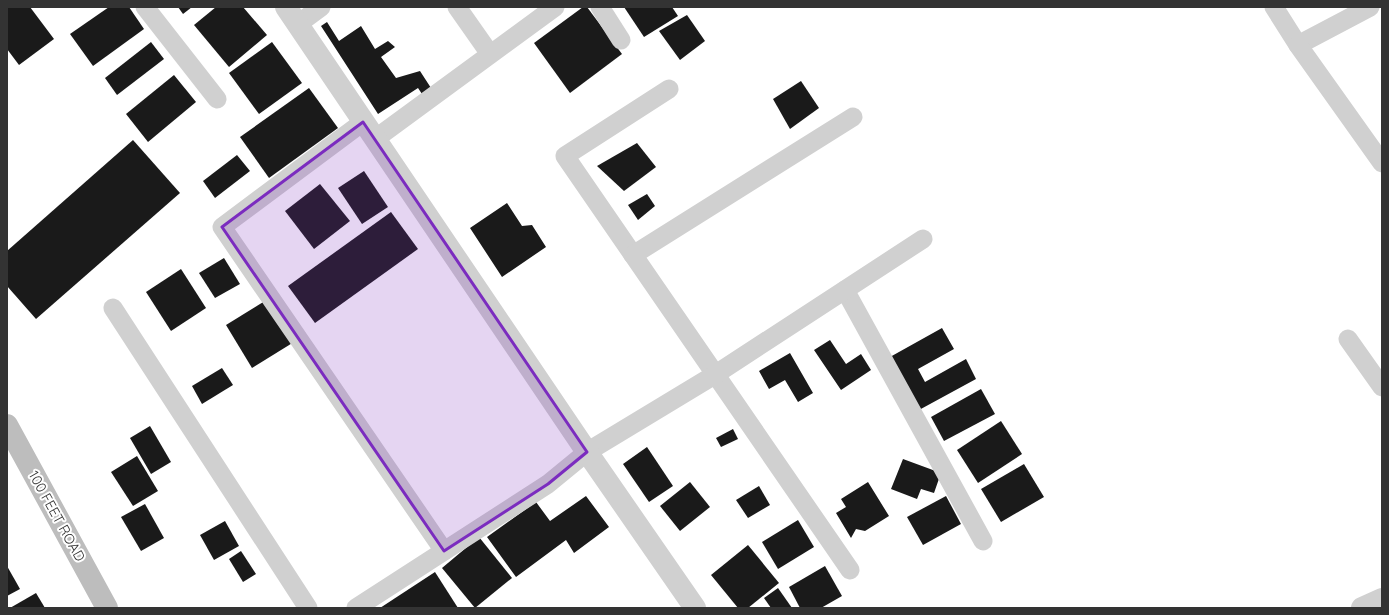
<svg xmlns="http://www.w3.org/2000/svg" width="1389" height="615" font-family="Quicksand,sans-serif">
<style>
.building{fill:#1a1a1a}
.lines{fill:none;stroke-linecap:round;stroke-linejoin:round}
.minor{stroke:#d0d0d0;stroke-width:19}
.tertiary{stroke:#d0d0d0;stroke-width:22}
.secondary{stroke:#bdbdbd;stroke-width:22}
.marked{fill:#7b2cbf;fill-opacity:0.2;stroke:#7b2cbf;stroke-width:3;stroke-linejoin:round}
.labels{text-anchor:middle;stroke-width:4;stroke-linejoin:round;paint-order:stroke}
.street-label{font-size:14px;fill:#333;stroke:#fff}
</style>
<rect width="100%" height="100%" fill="#fff"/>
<g class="building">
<path d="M 7,7 L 30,7 L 54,39 L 19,65 L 7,49 Z"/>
<path d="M 109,7 L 129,7 L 144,29 L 93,66 L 70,34 Z"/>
<path d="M 178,7 L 192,7 L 183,14 Z"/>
<path d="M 216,7 L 243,7 L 267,35 L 229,67 L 194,25 Z"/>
<path d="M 583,7 L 587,7 L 622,54 L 570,93 L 534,43 Z"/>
<path d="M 624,7 L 672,7 L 678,16 L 644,37 Z"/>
<path d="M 687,15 L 705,41 L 680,60 L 659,31 Z"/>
<path d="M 327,22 L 339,41 L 361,26 L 375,49 L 388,41 L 395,47 L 381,57 L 396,78 L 420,71 L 431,88 L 422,94 L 418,88 L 378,114 L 321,26 Z"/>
<path d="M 151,42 L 164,59 L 117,95 L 105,78 Z"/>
<path d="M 272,42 L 302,83 L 259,114 L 229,73 Z"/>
<path d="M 174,75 L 196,102 L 148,142 L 126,114 Z"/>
<path d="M 801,81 L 819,108 L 790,129 L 773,99 Z"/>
<path d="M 309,88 L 338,128 L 269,178 L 240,137 Z"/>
<path d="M 133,140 L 180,193 L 36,319 L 7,286 L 7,251 Z"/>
<path d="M 637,143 L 656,167 L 624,191 L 597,166 Z"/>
<path d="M 237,155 L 250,171 L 215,198 L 203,181 Z"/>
<path d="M 364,171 L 388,207 L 362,224 L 338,188 Z"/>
<path d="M 320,184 L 350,221 L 314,249 L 285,211 Z"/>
<path d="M 647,194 L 655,206 L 638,220 L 628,205 Z"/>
<path d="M 507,203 L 522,226 L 532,225 L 546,247 L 502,277 L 470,228 Z"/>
<path d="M 391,212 L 418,249 L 315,323 L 288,286 Z"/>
<path d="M 224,258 L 240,284 L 215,298 L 199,273 Z"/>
<path d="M 181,269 L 206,308 L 171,331 L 146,292 Z"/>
<path d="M 268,299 L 294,342 L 252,368 L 226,325 Z"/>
<path d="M 942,328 L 954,349 L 918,369 L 925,382 L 966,359 L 976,379 L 919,410 L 890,357 Z"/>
<path d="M 830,340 L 846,364 L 861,354 L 871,370 L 841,390 L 814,350 Z"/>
<path d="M 790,353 L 813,393 L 798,402 L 785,380 L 769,389 L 759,371 Z"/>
<path d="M 222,368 L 233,385 L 202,404 L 192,386 Z"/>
<path d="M 981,389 L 995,414 L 944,441 L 931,417 Z"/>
<path d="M 1001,421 L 1022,454 L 978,483 L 957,450 Z"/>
<path d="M 150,426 L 171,462 L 151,474 L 130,438 Z"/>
<path d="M 733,429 L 738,439 L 721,447 L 716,438 Z"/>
<path d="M 647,447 L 673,486 L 649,502 L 623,464 Z"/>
<path d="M 137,456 L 158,491 L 133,506 L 111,472 Z"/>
<path d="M 903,459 L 941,473 L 934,493 L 921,489 L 917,499 L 891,489 Z"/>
<path d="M 1024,464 L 1044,497 L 1001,522 L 981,489 Z"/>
<path d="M 690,482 L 710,507 L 680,531 L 660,506 Z"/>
<path d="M 868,482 L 889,516 L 865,531 L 856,529 L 851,538 L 836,513 L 846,507 L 841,499 Z"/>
<path d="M 759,486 L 770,505 L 748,518 L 736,500 Z"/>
<path d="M 586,496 L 609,527 L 574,553 L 566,540 L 516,577 L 487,537 L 536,502 L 550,521 Z"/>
<path d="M 946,496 L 961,524 L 923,545 L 907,517 Z"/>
<path d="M 145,504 L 164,538 L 141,551 L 121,517 Z"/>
<path d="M 798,520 L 814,547 L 778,569 L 762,542 Z"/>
<path d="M 225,521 L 239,546 L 214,560 L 200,535 Z"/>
<path d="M 479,537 L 512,578 L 475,608 L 442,568 Z"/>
<path d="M 748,545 L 779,583 L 748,608 L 738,608 L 711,575 Z"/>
<path d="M 241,551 L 256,574 L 243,582 L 229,559 Z"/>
<path d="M 7,566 L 20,589 L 7,596 Z"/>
<path d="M 825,566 L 842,596 L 821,608 L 800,608 L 789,587 Z"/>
<path d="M 435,572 L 458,608 L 380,608 Z"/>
<path d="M 778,588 L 792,608 L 771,608 L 764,598 Z"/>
<path d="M 36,593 L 45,608 L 10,608 Z"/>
</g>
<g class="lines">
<g class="minor">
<path d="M 145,7 L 217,99"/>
<path d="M 457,7 L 490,54"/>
<path d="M 600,7 L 621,40"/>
<path d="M 1274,7 L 1298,45 L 1370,7"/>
<path d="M 298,24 L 321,7"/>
<path d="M 1298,45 L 1382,163"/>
<path d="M 669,89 L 565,156 L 850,570"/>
<path d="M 363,122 L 222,227 L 444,551"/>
<path d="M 375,139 L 555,7"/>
<path d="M 633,255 L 853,117"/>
<path d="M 845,290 L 983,541"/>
<path d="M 113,308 L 308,608"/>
<path d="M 1348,339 L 1382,387"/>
<path d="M 356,608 L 548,484 L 587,452 L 716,374 L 923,239"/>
</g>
<g class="tertiary">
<path d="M 286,7 L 587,452 L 695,608"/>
<path d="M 1362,608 L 1382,599"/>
</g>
<path class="secondary" d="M 7,425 L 107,608"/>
</g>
<path class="marked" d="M 363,122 L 587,452 L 548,484 L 444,551 L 222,227 Z"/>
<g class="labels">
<g class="street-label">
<text transform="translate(57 516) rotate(61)" y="5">100 FEET ROAD</text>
</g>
</g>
<rect width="1389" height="615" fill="none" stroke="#333333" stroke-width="16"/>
</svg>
